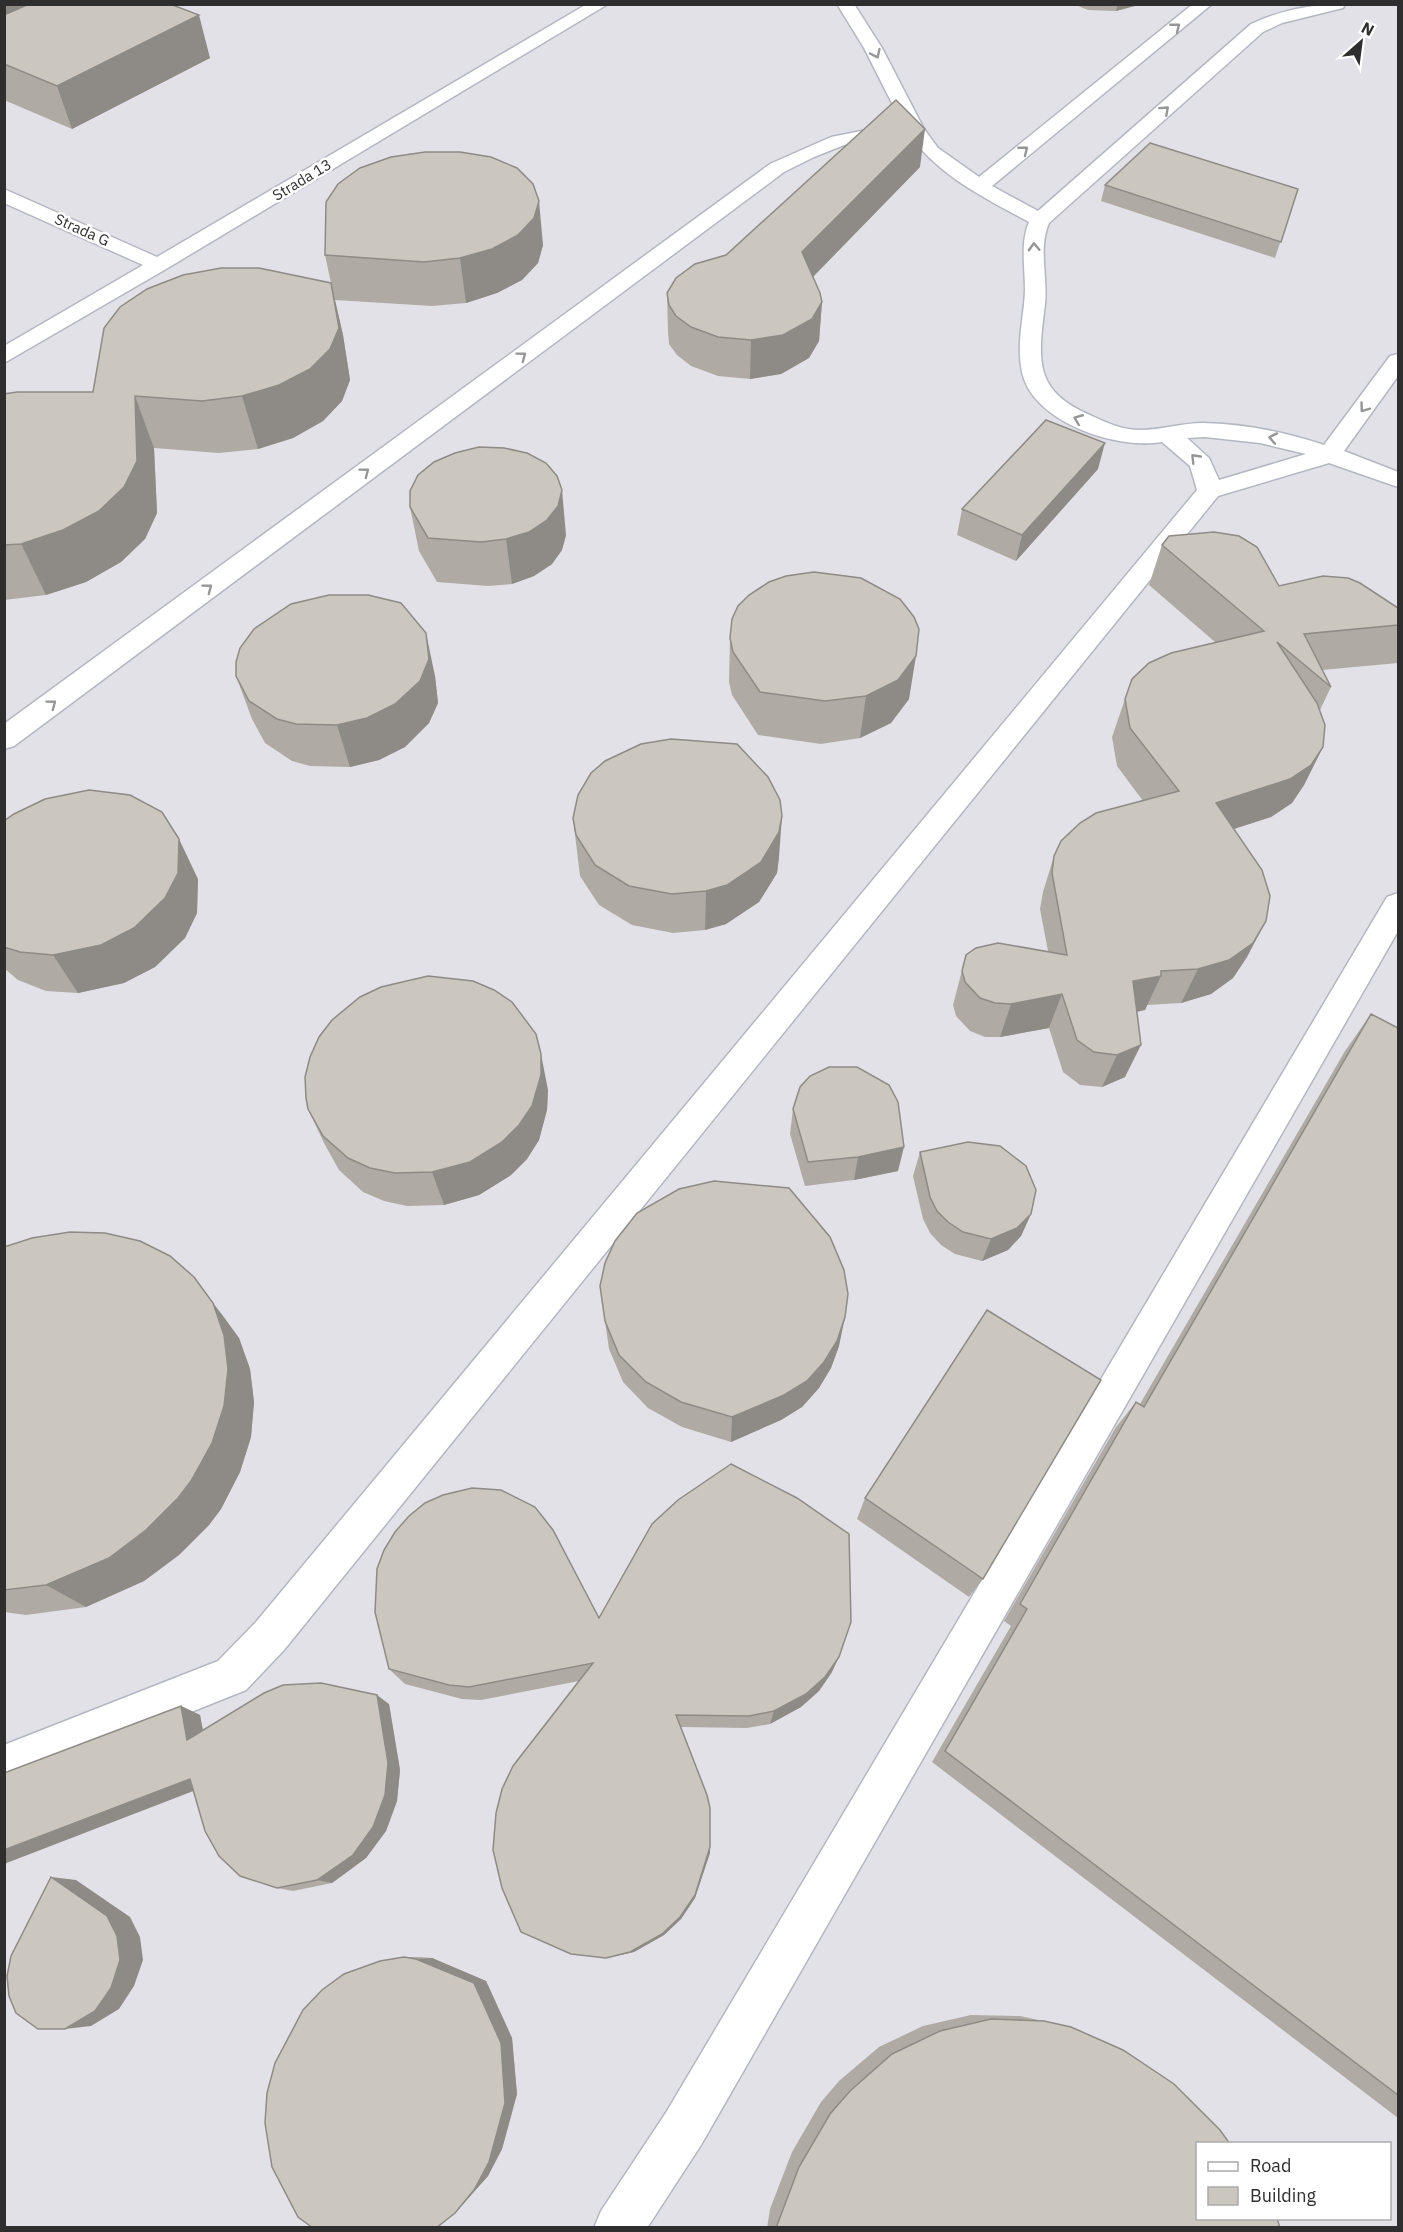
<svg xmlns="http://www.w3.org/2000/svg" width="1403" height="2232" font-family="'IBM Plex Sans',sans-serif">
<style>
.industrial{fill:#e3e1e8;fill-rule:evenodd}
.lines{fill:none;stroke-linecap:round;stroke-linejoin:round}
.minor-casing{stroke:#b4b7c1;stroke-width:3}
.minor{fill:#fff;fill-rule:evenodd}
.wall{fill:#afaba4}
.shaded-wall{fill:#8e8b86}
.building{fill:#cbc7bf;stroke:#8e8b86;stroke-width:1.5}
.oneway{stroke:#969696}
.labels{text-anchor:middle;stroke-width:5;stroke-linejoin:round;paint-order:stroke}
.far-street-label{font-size:15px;fill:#2e2e2e;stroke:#fff}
</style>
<rect width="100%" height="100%" fill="#efe9e1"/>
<path class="industrial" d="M 5,5 L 1398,5 L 1398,2227 L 5,2228 ZM 1198,2144 L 1390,2144 L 1390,2218 L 1198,2218 Z"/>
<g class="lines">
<defs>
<g id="minor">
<path d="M 587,4 L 608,4 L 166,269 L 4,363 L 4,346 L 143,265 L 4,203 L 4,189 L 157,257 Z"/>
<path d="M 837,4 L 854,4 L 882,48 L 924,129 L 938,148 L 979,177 L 1193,4 L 1212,4 L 992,186 L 1038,211 L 1251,24 C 1281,10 1312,4 1345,4 L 1343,8 L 1282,23 L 1263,32 L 1049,223 C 1038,249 1048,277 1045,304 C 1038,361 1033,391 1092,416 C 1107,423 1123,430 1140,430 C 1161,430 1182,423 1203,423 C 1244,424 1286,432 1324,445 L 1390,356 L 1398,354 L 1398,376 L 1344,451 L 1398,472 L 1398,487 L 1329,463 L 1218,496 L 284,1650 L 246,1690 L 4,1787 L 4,1745 L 218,1661 L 256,1622 L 1197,490 L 1190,466 L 1162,442 C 1117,450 1032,422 1022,372 C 1016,344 1024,318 1025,290 C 1025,267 1020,244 1029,222 C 983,197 939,176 908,133 L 844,145 L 814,157 L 784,172 L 14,746 L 4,749 L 4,724 L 770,164 L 831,137 L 902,123 L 864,48 ZM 1205,437 L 1260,443 L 1306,454 L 1219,480 L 1209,458 L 1187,438 Z"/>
<path d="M 1398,893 L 1398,931 L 701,2145 L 647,2228 L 594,2228 L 601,2211 L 667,2111 L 1387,897 Z"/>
</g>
</defs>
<use href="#minor" class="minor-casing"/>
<use href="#minor" class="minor"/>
</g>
<g class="wall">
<path d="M 4,4 L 210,58 L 72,129 L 4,100 Z"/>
<path d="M 1073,4 L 1142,4 L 1116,11 L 1088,10 Z"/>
<path d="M 920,167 L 813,277 L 822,302 L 819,341 L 809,358 L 781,374 L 750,379 L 718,376 L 691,366 L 677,355 L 669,344 L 668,332 L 667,293 L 726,255 Z"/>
<path d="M 1105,185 L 1298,189 L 1275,258 L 1101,201 Z"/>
<path d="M 543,245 L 538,263 L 522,280 L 497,293 L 466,303 L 432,306 L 335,300 L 343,335 L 350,380 L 342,401 L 323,421 L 293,438 L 258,449 L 219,453 L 154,448 L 157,513 L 145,539 L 121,562 L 86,582 L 46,595 L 4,600 L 4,394 L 93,392 L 331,283 L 325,255 Z"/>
<path d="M 1098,469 L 1016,561 L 957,535 L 962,509 Z"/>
<path d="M 410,507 L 566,535 L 562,550 L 552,564 L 534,576 L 512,584 L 488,586 L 437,582 L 419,551 Z"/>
<path d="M 1162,545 L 1279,586 L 1398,608 L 1398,663 L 1322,670 L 1331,687 L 1320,710 L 1323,747 L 1304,785 L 1292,803 L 1271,817 L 1234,829 L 1247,957 L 1233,978 L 1211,994 L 1181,1003 L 1147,1005 L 1145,1010 L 1137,1012 L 1125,1077 L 1102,1087 L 1080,1085 L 1063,1072 L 1049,1028 L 1000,1037 L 985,1037 L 970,1031 L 956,1016 L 953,1005 L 966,955 L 1048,951 L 1040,909 L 1043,892 L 1054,856 L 1143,801 L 1117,766 L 1112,737 L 1125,699 L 1215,642 L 1149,585 Z"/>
<path d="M 730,638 L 909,699 L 891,723 L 860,738 L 821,744 L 758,735 L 732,695 L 729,682 Z"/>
<path d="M 236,676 L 435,676 L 438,703 L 429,723 L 405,747 L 379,760 L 350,767 L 310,766 L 292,761 L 265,743 L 252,719 Z"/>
<path d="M 573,818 L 779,857 L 777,873 L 759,902 L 726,924 L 705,930 L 673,933 L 632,925 L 599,905 L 580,876 Z"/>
<path d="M 4,821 L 198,879 L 197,913 L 185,938 L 155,967 L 124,983 L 78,993 L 46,991 L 18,980 L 4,968 Z"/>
<path d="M 1371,1014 L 1398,1028 L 1398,2118 L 932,1762 L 1011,1626 L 1004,1621 L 1116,1427 L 1136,1402 L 1140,1404 L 1345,1051 Z"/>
<path d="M 548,1090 L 547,1110 L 539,1140 L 527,1159 L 511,1175 L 479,1195 L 444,1205 L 407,1206 L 384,1201 L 363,1192 L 339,1170 L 324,1143 L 308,1109 Z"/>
<path d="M 793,1109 L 898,1171 L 854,1180 L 805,1186 L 790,1134 Z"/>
<path d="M 920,1152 L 1031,1214 L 1021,1236 L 1008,1250 L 982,1261 L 955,1254 L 941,1245 L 930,1233 L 923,1219 L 913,1176 Z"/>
<path d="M 4,1247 L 221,1313 L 239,1338 L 250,1369 L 254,1402 L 251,1437 L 240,1472 L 221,1509 L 209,1525 L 179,1555 L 144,1581 L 86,1607 L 26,1615 L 4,1612 Z"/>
<path d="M 605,1321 L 839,1346 L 831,1368 L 819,1388 L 802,1407 L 781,1420 L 731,1442 L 682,1427 L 648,1408 L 623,1382 L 609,1349 Z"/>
<path d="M 865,1498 L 983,1579 L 969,1597 L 857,1519 Z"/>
<path d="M 599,1618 L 832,1672 L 819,1691 L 801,1707 L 770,1724 L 747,1728 L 681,1727 L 710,1853 L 695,1898 L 681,1919 L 664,1935 L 634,1952 L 606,1958 L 579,1681 L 481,1700 L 462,1699 L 405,1684 L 389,1669 Z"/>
<path d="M 389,1704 L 400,1770 L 397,1801 L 386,1831 L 366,1858 L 332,1883 L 293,1891 L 277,1888 L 194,1791 L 181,1706 L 200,1715 L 203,1731 Z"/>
<path d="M 404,1957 L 420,1957 L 432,1958 L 486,1981 L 512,2038 L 517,2094 L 502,2149 L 488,2176 L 455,2213 Z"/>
<path d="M 971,2015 L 1020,2016 L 1071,2027 L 1280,2228 L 767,2228 L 770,2209 L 792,2152 L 821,2102 L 839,2081 L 879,2047 L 923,2026 Z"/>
</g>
<g class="shaded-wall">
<path d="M 4,4 L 85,4 L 4,50 Z"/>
<path d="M 1118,4 L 1142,4 L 1116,11 Z"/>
<path d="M 199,15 L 210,58 L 72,129 L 57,86 Z"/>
<path d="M 925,129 L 920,167 L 799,291 L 802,252 Z"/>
<path d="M 539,201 L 543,245 L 538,263 L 522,280 L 497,293 L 466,303 L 460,258 Z"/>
<path d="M 331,283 L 343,335 L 350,380 L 342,401 L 323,421 L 293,438 L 258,449 L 242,396 Z"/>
<path d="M 822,302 L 819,341 L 809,358 L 781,374 L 750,379 L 751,340 Z"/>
<path d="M 135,396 L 154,448 L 157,513 L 145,539 L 121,562 L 86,582 L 46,595 L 21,544 Z"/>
<path d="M 1105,443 L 1098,469 L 1016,561 L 1022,535 Z"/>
<path d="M 562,490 L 566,535 L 562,550 L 552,564 L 534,576 L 512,584 L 506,539 Z"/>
<path d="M 426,633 L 435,676 L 438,703 L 429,723 L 405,747 L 379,760 L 350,767 L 337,725 Z"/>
<path d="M 916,656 L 909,699 L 891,723 L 860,738 L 866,696 Z"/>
<path d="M 1323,747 L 1304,785 L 1292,803 L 1271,817 L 1199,840 L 1216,803 Z"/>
<path d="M 782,816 L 779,857 L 777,873 L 759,902 L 726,924 L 705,930 L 706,891 Z"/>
<path d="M 179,839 L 198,879 L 197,913 L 185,938 L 155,967 L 124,983 L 78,993 L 53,955 Z"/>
<path d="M 1266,921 L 1247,957 L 1233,978 L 1211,994 L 1181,1003 L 1198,969 Z"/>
<path d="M 1161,976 L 1145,1010 L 1118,1015 L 1133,981 Z"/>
<path d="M 1062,994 L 1049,1028 L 1000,1037 L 1011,1004 Z"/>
<path d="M 1141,1045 L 1125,1077 L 1102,1087 L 1117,1055 Z"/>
<path d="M 541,1054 L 548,1090 L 547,1110 L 539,1140 L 527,1159 L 511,1175 L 479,1195 L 444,1205 L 432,1172 Z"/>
<path d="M 904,1147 L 898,1171 L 854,1180 L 858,1157 Z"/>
<path d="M 1031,1214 L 1021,1236 L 1008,1250 L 982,1261 L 991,1239 Z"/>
<path d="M 194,1277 L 239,1338 L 250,1369 L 254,1402 L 251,1437 L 240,1472 L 221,1509 L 209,1525 L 179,1555 L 144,1581 L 86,1607 L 46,1585 Z"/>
<path d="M 845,1317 L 839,1346 L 831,1368 L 819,1388 L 802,1407 L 781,1420 L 731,1442 L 732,1417 Z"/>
<path d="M 839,1657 L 832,1672 L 819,1691 L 801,1707 L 770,1724 L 774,1711 Z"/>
<path d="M 377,1695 L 389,1704 L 400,1770 L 397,1801 L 386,1831 L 366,1858 L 332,1883 L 317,1880 Z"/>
<path d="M 181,1706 L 200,1715 L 206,1748 L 187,1740 Z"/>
<path d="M 190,1779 L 209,1785 L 4,1864 L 4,1850 Z"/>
<path d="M 710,1847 L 710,1853 L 695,1898 L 681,1919 L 664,1935 L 634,1952 L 606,1958 Z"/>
<path d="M 51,1877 L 76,1880 L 130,1917 L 140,1937 L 143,1960 L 134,1986 L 119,2009 L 91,2026 L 65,2029 Z"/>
<path d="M 432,1958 L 486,1981 L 512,2038 L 517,2094 L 502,2149 L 488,2176 L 455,2213 L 416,1959 Z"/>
</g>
<g class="building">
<path d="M 29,4 L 170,4 L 199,15 L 57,86 L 4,64 L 4,15 Z"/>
<path d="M 896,100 L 925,129 L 802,252 L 820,293 L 822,302 L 812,319 L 783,335 L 751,340 L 718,337 L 691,327 L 676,316 L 669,305 L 667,293 L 676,278 L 695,264 L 726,255 Z"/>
<path d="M 1150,143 L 1298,189 L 1281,242 L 1105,185 Z"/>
<path d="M 425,152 L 460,152 L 491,157 L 517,168 L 533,184 L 539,201 L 534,218 L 518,235 L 492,249 L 460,258 L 424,262 L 325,255 L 326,202 L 338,184 L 360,168 L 391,157 Z"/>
<path d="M 221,268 L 259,268 L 331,283 L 339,328 L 330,349 L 310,369 L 279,385 L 242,396 L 202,401 L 135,396 L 137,461 L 124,487 L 99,511 L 63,530 L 21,544 L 4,545 L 4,394 L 17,392 L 93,392 L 104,328 L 120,307 L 147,289 L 183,275 Z"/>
<path d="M 1046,420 L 1105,443 L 1022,535 L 962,509 Z"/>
<path d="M 479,447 L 504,448 L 527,453 L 546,463 L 557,476 L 562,490 L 558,506 L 547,520 L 529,532 L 506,539 L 481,542 L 428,538 L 410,507 L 410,491 L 418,475 L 434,462 L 455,453 Z"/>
<path d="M 1214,532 L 1239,536 L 1257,547 L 1279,586 L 1323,576 L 1348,578 L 1360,583 L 1398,608 L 1398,625 L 1304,634 L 1331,687 L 1277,642 L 1317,703 L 1325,725 L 1323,747 L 1311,765 L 1290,779 L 1216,803 L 1262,870 L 1270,896 L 1266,921 L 1253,943 L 1229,960 L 1198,969 L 1161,971 L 1161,976 L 1133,981 L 1141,1045 L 1117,1055 L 1094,1052 L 1077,1040 L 1062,994 L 1011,1004 L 995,1003 L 980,998 L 965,982 L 962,971 L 966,955 L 976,948 L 998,943 L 1067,955 L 1052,873 L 1054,856 L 1061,841 L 1080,823 L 1096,813 L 1179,791 L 1130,728 L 1125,699 L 1132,679 L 1149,663 L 1171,653 L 1264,631 L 1162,545 L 1169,536 Z"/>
<path d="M 814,572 L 861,578 L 900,599 L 914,617 L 919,629 L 916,656 L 898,680 L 866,696 L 825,701 L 760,692 L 733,652 L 730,638 L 732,619 L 738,606 L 749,595 L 769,582 L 786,576 Z"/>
<path d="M 329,595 L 368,595 L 401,603 L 426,633 L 429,659 L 420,681 L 395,704 L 367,718 L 337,725 L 296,724 L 277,719 L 249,701 L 236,676 L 236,662 L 240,648 L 254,629 L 291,604 Z"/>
<path d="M 671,739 L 737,744 L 768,777 L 780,800 L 782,816 L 779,832 L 761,862 L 727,885 L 706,891 L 672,894 L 629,886 L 595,865 L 576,835 L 573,818 L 578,795 L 591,773 L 605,761 L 641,744 Z"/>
<path d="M 89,790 L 130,795 L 162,812 L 179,839 L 178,873 L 165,898 L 134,928 L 101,945 L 53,955 L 20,952 L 4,947 L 4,821 L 14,814 L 45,799 Z"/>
<path d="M 428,976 L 473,981 L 494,990 L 512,1002 L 536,1034 L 541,1054 L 541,1075 L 532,1106 L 519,1125 L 502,1142 L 470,1162 L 432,1172 L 395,1173 L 370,1168 L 348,1158 L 323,1136 L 308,1109 L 306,1098 L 305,1077 L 310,1057 L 319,1037 L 332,1020 L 360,997 L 381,987 Z"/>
<path d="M 1371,1014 L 1398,1028 L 1398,2095 L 945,1751 L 1027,1609 L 1020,1604 L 1136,1402 L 1144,1407 Z"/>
<path d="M 829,1067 L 857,1067 L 889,1085 L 898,1102 L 904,1147 L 858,1157 L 808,1162 L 793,1109 L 800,1087 L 810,1076 Z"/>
<path d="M 968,1142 L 1000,1146 L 1026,1166 L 1036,1190 L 1031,1214 L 1017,1228 L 991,1239 L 963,1232 L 948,1222 L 937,1211 L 930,1197 L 920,1152 Z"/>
<path d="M 714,1181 L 789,1188 L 830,1237 L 844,1270 L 848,1294 L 845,1317 L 837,1341 L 824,1362 L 807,1381 L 784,1395 L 732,1417 L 681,1402 L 646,1382 L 619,1355 L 605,1321 L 600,1286 L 605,1263 L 615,1241 L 637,1213 L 679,1189 Z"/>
<path d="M 70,1232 L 105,1233 L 140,1241 L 170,1256 L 194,1277 L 213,1303 L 224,1335 L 228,1369 L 224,1406 L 212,1443 L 191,1481 L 178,1498 L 146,1530 L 109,1558 L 46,1585 L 4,1590 L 4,1247 L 32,1238 Z"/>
<path d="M 987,1310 L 1101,1380 L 983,1579 L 865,1498 Z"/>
<path d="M 731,1464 L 797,1498 L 849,1534 L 851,1622 L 839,1657 L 825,1677 L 806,1694 L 774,1711 L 749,1716 L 676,1715 L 707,1795 L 710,1808 L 710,1847 L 695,1895 L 680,1917 L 662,1934 L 630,1952 L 606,1958 L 571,1954 L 521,1932 L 502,1888 L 493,1850 L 496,1813 L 502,1789 L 513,1766 L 593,1663 L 469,1687 L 449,1685 L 389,1669 L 375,1612 L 377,1569 L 384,1550 L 395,1532 L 409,1516 L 425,1503 L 443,1495 L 472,1488 L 501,1490 L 535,1507 L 553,1530 L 599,1618 L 652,1524 L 678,1500 Z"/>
<path d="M 321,1683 L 377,1695 L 388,1763 L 385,1795 L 373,1827 L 353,1855 L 317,1880 L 277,1888 L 240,1876 L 219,1856 L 205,1831 L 190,1779 L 4,1850 L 4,1773 L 181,1706 L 187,1740 L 264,1693 L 283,1685 Z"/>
<path d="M 51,1877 L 107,1916 L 117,1936 L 120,1960 L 111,1988 L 95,2011 L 65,2029 L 38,2029 L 16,2013 L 9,1996 L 7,1976 L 11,1956 Z"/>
<path d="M 404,1957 L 416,1959 L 474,1983 L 501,2043 L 505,2103 L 489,2162 L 474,2190 L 455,2213 L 436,2228 L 313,2228 L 298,2217 L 272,2167 L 265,2123 L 267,2093 L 275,2063 L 303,2010 L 322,1990 L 344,1974 L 380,1961 Z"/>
<path d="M 991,2019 L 1044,2021 L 1071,2027 L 1123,2050 L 1174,2084 L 1220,2130 L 1230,2144 L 1197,2144 L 1197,2218 L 1277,2218 L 1280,2228 L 776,2228 L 799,2167 L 830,2114 L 850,2091 L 892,2054 L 940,2031 Z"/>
</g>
<defs><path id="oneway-chevron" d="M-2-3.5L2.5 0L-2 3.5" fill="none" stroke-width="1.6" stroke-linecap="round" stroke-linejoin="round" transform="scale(1.5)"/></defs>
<g class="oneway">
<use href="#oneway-chevron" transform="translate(1176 27) rotate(-39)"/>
<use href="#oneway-chevron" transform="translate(876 54) rotate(65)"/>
<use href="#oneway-chevron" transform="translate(1165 110) rotate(-42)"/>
<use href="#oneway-chevron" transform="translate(1024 150) rotate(-39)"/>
<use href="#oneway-chevron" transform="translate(1034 247) rotate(-92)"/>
<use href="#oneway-chevron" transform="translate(522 356) rotate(-37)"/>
<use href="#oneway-chevron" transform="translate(1364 408) rotate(126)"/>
<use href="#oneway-chevron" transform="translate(1078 419) rotate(-158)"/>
<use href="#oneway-chevron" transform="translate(1273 438) rotate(-169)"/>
<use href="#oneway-chevron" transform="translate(1195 458) rotate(-134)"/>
<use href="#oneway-chevron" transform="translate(365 472) rotate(-37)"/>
<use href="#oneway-chevron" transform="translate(208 588) rotate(-37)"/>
<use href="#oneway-chevron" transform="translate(52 704) rotate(-37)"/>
</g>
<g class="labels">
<g class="far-street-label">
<text transform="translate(302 180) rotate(-31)" y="5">Strada 13</text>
<text transform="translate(82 230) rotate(24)" y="5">Strada G</text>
</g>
</g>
<rect width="1403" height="2232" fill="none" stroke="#2e2e2e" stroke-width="12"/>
<rect x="1196" y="2142" width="195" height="78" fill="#ffffff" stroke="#ababab" stroke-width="1.5"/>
<rect x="1208" y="2162" width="30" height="9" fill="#ffffff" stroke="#ababab" stroke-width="1.5"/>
<text x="1250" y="2172" font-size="18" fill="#2e2e2e">Road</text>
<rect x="1208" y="2187" width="30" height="18" fill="#cbc7bf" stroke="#ababab" stroke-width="1.5"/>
<text x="1250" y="2202" font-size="18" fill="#2e2e2e">Building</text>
<g transform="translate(1361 42) rotate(28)" stroke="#ffffff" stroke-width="4.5" paint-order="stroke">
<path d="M0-4.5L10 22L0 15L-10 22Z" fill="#2e2e2e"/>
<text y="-9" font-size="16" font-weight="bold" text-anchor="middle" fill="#2e2e2e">N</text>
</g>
</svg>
